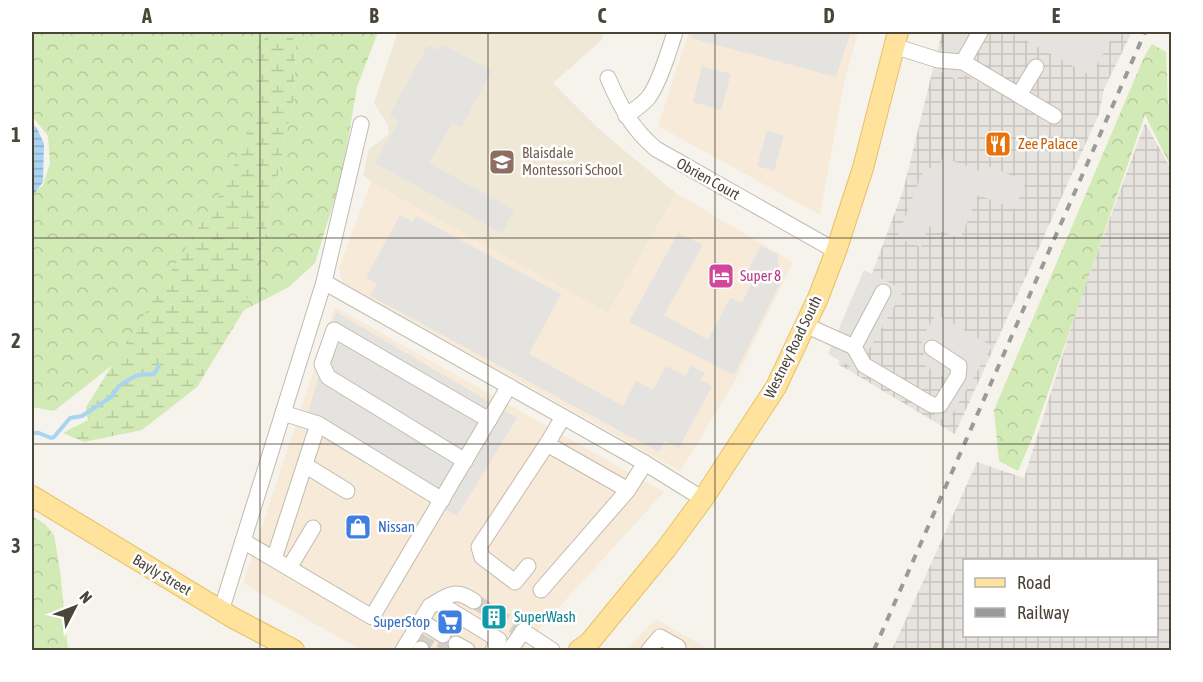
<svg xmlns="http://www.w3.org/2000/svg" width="1203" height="682" font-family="'Asap Condensed',sans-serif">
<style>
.commercial{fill:#f7ead8}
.industrial{fill:url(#industrial-grid);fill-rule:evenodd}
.education{fill:#efe8d6}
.forest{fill:url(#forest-crowns)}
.wetland{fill:url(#wetland-marsh)}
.parking{fill:#e5e3e0}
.water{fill:url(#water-rules)}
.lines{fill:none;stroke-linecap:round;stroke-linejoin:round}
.stream{stroke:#a9d4f2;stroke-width:4}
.minor-tunnel{stroke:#d4d0c8;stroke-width:15;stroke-dasharray:15 8;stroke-linecap:butt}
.minor-casing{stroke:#c2bbae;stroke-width:17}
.major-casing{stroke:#e6c16a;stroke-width:22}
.minor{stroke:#fff;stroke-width:15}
.major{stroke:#ffe39c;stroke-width:20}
.rail{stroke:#9a9a9a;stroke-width:4;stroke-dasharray:8 8;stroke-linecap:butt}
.grid{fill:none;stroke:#4b4439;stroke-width:1.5;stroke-opacity:0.55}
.labels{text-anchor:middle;stroke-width:5;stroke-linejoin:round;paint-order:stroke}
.food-label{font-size:15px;fill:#c56008;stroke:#fff;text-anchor:start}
.education-label{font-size:15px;fill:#785e54;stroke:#fff;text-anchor:start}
.street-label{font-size:15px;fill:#4b4439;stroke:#fff}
.hotel-label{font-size:15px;fill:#b23c85;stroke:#fff;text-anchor:start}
.shop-label{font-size:15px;fill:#366cbe;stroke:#fff;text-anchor:start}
.culture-label{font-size:15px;fill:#0d838f;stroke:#fff;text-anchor:start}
.neatline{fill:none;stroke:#4b4439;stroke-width:2}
.grid-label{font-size:20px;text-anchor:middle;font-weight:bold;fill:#4b4439}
</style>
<defs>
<pattern id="industrial-grid" width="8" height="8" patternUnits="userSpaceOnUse" patternTransform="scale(1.5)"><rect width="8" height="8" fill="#e6e2dd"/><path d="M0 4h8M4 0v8" fill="none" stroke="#c7c3be"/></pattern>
<pattern id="forest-crowns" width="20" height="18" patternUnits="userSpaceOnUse" patternTransform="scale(1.5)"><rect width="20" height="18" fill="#d2eab5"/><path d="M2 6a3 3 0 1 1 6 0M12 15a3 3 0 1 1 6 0" fill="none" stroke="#b6ca9c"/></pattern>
<pattern id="wetland-marsh" width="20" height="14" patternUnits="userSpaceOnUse" patternTransform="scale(1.5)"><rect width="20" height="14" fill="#d2eab5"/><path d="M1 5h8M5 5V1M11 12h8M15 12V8" fill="none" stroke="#b6ca9c"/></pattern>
<pattern id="water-rules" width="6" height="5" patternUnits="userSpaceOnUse" patternTransform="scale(1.5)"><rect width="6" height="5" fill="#a9d4f2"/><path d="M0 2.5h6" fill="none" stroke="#8caec5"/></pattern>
</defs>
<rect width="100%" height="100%" fill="#f6f3ec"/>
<g class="commercial">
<path d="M 689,32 L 858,32 L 844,83 L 820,215 L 658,126 Z"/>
<path d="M 371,182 L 608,313 L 676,193 L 793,262 L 734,383 L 680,471 L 342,282 L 339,268 Z"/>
<path d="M 335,307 L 664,492 L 541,627 L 522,650 L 361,650 L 243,583 Z"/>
<path d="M 656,619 L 710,650 L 625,650 Z"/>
</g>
<g class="industrial">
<path d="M 942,32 L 1132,32 L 1104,89 L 1099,114 L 955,434 L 838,364 L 903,191 Z"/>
<path d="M 1145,123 L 1172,171 L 1171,650 L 892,650 L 977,462 L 1024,478 L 1080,300 ZM 964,560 L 1156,560 L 1156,636 L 964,636 Z"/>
</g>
<path class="education" d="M 398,32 L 603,32 L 602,40 L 553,83 L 602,132 L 676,193 L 608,313 L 371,182 L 363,175 L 369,149 L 389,134 L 388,125 L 374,103 Z"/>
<g class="forest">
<path d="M 32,32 L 274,32 L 265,39 L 253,57 L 253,118 L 226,184 L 119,360 L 54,411 L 32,407 L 32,195 L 43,185 L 50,163 L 48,136 L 32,116 Z"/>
<path d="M 289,32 L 378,32 L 357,87 L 342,175 L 315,263 L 289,287 L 244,310 L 265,236 L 294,97 L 296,44 Z"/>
<path d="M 1152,44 L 1166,52 L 1168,102 L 1172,120 L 1171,167 L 1145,115 L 1033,436 L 1018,471 L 999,461 L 994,410 L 1144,57 Z"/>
<path d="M 32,516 L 45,524 L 54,535 L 60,570 L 68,650 L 32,650 Z"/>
</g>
<path class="wetland" d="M 274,32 L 289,32 L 296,44 L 294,97 L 265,236 L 244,310 L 197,387 L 142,430 L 84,442 L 63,433 L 88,420 L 86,407 L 226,184 L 253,118 L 253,57 L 265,38 Z"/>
<g class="parking">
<path d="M 692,32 L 851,32 L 836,77 L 691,38 Z"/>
<path d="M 948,32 L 970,32 L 959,55 L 998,79 L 992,90 L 960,72 L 957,80 L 934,69 Z"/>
<path d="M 1010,32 L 1115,32 L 1091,76 Z"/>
<path d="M 442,44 L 492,71 L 461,127 L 452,123 L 429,163 L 514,210 L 502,233 L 375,163 L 399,121 L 389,116 L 428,45 L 439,50 Z"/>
<path d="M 702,66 L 731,74 L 721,110 L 693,102 Z"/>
<path d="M 767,131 L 784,136 L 774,171 L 757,166 Z"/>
<path d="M 943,157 L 979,171 L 983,164 L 1026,181 L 1015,209 L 978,195 L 960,239 L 929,226 L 921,247 L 897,238 L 925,166 L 937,171 Z"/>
<path d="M 400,215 L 413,222 L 416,216 L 561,294 L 529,354 L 623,406 L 636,381 L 653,390 L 666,366 L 685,376 L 691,366 L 705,373 L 701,380 L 712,386 L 679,448 L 665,441 L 659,452 L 370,296 L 377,284 L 366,278 Z"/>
<path d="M 678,233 L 703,245 L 664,315 L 708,340 L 730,298 L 742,303 L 755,276 L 747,272 L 761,246 L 777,254 L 781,282 L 734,375 L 629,322 Z"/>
<path d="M 864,270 L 904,290 L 857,370 L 828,354 Z"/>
<path d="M 336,312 L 517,418 L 457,516 L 304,428 Z"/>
<path d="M 936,314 L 992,346 L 947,423 L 934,415 L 953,383 L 919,362 L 928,347 L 920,341 Z"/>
</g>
<path class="water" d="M 32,124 L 37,128 L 44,144 L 43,182 L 32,197 Z"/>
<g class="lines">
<path class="stream" d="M 32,433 L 39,433 L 51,438 L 54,437 L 70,418 L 82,416 L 111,397 L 119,386 L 130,379 L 138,375 L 154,374 L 159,365"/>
<g class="minor-tunnel">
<path d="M 474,601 L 517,628"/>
<path d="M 421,649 L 428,637"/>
<path d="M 443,650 L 449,639"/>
</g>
<defs>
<g id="minor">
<path d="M 894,46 L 938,60 L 963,62 L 1054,116"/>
<path d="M 963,62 L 980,32"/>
<path d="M 608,78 C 620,106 632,129 656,149 L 836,251"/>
<path d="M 1019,95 L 1036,67"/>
<path d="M 626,116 C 633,111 642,105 648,98 C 659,85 670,48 675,32"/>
<path d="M 324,282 L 645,463 L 703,499"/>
<path d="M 805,325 L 854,347 L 883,292"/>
<path d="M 854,347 L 864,365 L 932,405 L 940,405 L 958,376 L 959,366 L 932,348"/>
<path d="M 283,413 L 318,424 L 442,500"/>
<path d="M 563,417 L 547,444 L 628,490 L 645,463"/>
<path d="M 465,461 L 328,377 L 322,364 L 334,330 L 489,420"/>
<path d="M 305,465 L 347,491"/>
<path d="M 243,541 L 372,617 L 509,386"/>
<path d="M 274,559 L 318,424"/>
<path d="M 528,566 L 515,582 L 482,557 L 479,547 L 547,444"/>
<path d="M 289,568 L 313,528"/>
<path d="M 541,590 L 628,490"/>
<path d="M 437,602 C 452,592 459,591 474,601"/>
<path d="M 221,611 L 324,282 L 361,124"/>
<path d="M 421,621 L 443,635"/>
<path d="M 456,644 L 467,650"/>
<path d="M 403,650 L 430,606 L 437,602 L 499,640 L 493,650"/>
<path d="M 421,650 L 421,649"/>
<path d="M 510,650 L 523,631 L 552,650"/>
<path d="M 649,650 L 660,637 L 678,647"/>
</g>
<g id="major">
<path d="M 32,496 L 235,619 L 294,650"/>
<path d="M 579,650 L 589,643 L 666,549 L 703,499 L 776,387 L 818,298 L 836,251 L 863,168 L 898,32"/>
</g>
</defs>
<use href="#minor" class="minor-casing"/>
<use href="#major" class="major-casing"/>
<use href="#minor" class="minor"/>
<use href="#major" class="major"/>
<g class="rail">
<path d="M 1172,47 L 1172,73"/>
<path d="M 874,650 L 1145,32"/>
</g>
</g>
<path class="grid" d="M 260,32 L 260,650M 488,32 L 488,650M 715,32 L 715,650M 943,32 L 943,650M 32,238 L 1172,238M 32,444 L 1172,444"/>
<defs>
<symbol id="restaurant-square" viewBox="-11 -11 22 22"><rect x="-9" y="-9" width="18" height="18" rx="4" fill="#e8710a" stroke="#fff"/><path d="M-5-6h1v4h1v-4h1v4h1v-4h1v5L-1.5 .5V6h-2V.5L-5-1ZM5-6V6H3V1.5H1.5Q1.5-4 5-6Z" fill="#fff"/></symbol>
<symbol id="school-square" viewBox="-11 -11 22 22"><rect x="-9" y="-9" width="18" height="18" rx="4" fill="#8d6e63" stroke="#fff"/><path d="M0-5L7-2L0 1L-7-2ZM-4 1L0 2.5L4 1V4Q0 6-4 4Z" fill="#fff"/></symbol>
<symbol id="hotel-square" viewBox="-11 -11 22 22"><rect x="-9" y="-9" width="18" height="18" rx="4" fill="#d1479c" stroke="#fff"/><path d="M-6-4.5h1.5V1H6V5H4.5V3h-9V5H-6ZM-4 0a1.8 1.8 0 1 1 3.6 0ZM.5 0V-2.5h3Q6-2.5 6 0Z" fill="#fff"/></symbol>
<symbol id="shop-square" viewBox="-11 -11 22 22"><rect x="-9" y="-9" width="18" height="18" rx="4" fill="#3f7fe0" stroke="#fff"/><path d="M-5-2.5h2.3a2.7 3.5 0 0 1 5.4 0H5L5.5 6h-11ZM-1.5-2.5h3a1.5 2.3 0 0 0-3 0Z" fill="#fff"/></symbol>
<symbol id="building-square" viewBox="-11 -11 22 22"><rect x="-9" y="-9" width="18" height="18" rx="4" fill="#0f9aa8" stroke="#fff"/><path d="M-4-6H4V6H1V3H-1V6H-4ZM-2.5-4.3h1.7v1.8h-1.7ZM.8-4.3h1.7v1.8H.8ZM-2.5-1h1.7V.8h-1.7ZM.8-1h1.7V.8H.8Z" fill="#fff"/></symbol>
<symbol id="supermarket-square" viewBox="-11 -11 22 22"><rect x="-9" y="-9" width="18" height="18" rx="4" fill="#3f7fe0" stroke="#fff"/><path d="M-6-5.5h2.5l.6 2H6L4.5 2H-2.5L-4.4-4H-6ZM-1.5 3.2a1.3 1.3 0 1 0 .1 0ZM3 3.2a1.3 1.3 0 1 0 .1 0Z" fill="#fff"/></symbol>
</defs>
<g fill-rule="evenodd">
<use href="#restaurant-square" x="983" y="129" width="30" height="30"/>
<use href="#school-square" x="487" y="147" width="30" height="30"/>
<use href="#hotel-square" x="706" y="261" width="30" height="30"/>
<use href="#shop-square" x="343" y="512" width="30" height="30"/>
<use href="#building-square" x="479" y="602" width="30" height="30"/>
<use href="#supermarket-square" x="435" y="607" width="30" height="30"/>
</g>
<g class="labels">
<g class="food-label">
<text x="1018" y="149">Zee Palace</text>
</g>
<g class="education-label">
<text x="522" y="158">Blaisdale<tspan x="522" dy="17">Montessori School</tspan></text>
</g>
<g class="street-label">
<text transform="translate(708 179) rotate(29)" y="5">Obrien Court</text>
<text transform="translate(793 347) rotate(-64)" y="5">Westney Road South</text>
<text transform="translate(162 575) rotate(31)" y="5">Bayly Street</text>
</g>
<g class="hotel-label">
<text x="740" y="281">Super 8</text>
</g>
<g class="shop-label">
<text x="378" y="532">Nissan</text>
<text x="430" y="627" text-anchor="end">SuperStop</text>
</g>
<g class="culture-label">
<text x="514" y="622">SuperWash</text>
</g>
</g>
<rect width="1203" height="682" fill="none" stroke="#ffffff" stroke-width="66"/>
<rect x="963" y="559" width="195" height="78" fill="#ffffff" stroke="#b7b4b0" stroke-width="1.5"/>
<rect x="975" y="578" width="30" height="9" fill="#ffe39c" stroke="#b7b4b0" stroke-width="1.5"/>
<text x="1017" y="589" font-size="18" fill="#4b4439">Road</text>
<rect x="975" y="608" width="30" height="9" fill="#9a9a9a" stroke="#b7b4b0" stroke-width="1.5"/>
<text x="1017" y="619" font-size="18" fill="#4b4439">Railway</text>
<g transform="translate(75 607) rotate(48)" stroke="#ffffff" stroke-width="4.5" paint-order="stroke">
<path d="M0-4.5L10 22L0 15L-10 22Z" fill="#4b4439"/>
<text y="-9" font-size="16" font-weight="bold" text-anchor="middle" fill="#4b4439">N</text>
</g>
<rect x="33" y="33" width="1137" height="616" class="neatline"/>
<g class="grid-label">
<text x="147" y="23">A</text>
<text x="374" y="23">B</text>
<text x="602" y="23">C</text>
<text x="829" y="23">D</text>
<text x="1056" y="23">E</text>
<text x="16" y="142">1</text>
<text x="16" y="348">2</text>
<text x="16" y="553">3</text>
</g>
</svg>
